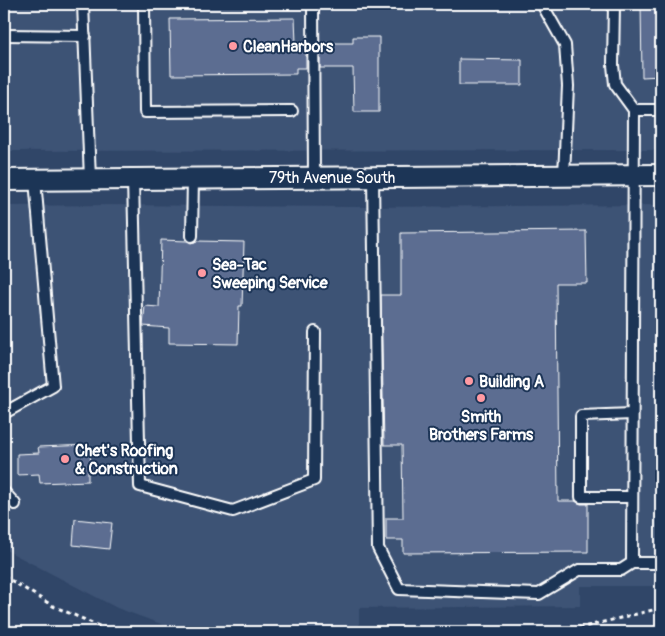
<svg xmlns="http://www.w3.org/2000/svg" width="665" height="636" font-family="Pangolin,sans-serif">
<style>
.built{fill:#3d5274}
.building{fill:#5b6d91;stroke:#fff}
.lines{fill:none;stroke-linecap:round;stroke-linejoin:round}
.lane-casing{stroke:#fff;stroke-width:14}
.street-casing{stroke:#fff;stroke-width:24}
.path{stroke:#fff;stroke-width:3;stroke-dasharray:4 4;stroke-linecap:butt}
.lane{stroke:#1d3557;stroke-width:10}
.street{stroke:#1d3557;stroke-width:20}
.poi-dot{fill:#ff9aa2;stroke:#1d3557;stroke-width:2}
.labels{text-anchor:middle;stroke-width:4;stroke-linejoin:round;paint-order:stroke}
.poi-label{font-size:16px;font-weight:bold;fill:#fff;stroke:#1d3557;text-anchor:start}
.street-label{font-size:16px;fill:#fff;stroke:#1d3557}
</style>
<rect width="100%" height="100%" fill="#304668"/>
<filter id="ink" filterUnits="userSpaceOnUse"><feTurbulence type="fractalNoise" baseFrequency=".02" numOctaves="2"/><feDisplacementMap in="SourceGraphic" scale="10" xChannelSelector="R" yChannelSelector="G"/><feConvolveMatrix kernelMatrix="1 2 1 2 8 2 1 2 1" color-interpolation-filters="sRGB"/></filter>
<g filter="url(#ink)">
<g class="built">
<path d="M 4,4 L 661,4 L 661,150 L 4,151 Z"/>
<path d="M 108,205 L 352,207 L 661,205 L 661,586 L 580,586 L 580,606 L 359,608 L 359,632 L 183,632 L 117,608 L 4,549 L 4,338 L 9,337 L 7,206 Z"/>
</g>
<g class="building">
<path d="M 641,4 L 661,4 L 661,76 L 642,77 Z"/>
<path d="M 295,18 L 296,43 L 306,43 L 306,68 L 296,68 L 296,74 L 171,75 L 170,19 Z"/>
<path d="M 353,37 L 379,37 L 379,112 L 354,112 L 353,68 L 320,68 L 320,43 L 353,43 Z"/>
<path d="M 459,59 L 522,60 L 522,85 L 459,85 Z"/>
<path d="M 586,231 L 587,283 L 556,283 L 558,501 L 575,501 L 581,504 L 588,504 L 588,552 L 403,553 L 403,540 L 386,540 L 386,518 L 403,518 L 402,445 L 384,445 L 381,295 L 401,295 L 401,233 Z"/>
<path d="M 161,240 L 187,241 L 191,243 L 197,241 L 244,242 L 242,306 L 239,306 L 238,344 L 169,343 L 169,328 L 143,326 L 145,306 L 159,307 Z"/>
<path d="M 90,445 L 91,471 L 88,471 L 88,481 L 40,483 L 39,474 L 17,475 L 17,454 L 39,453 L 38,447 Z"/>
<path d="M 75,519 L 112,523 L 109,549 L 73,545 Z"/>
</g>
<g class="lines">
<defs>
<g id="lane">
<path d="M 83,4 L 90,179"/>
<path d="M 144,4 L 145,112 L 292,111"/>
<path d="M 313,4 L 314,177"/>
<path d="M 542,4 L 565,45 L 568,86 L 564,175"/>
<path d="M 614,4 L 613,65 L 615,84 L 634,110 L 632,563"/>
<path d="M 4,35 L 85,36"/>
<path d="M 634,110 L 661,110"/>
<path d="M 373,177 L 378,548 L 399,589 L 539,594 L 579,570 L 621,570 L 632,563 L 661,563"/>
<path d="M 133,179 L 140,486 L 233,511 L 314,480 L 315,332"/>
<path d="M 192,236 L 193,178"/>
<path d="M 4,413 L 53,386 L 35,180"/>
<path d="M 4,492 L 15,504"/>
<path d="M 632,497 L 581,497 L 581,416 L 632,414"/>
</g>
<path id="street" d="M 4,180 L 661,175"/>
</defs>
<use href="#lane" class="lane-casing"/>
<use href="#street" class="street-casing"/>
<g class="path">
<path d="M 4,576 L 53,606 L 113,632"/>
<path d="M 563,632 L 661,608"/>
</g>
<use href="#lane" class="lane"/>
<use href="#street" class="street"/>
</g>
</g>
<g class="poi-dot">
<circle cx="233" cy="46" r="5"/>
<circle cx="202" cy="273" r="5"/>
<circle cx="469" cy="381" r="5"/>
<circle cx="481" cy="398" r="5"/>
<circle cx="65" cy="459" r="5"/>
</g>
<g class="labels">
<g class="poi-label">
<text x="243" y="52">CleanHarbors</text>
<text x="212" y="270">Sea-Tac<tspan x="212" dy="18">Sweeping Service</tspan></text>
<text x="479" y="387">Building A</text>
<text x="481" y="422" text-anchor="middle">Smith<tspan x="481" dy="18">Brothers Farms</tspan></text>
<text x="75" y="456">Chet's Roofing<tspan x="75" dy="18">&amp; Construction</tspan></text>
</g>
<g class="street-label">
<text x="332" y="183">79th Avenue South</text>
</g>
</g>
<rect width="665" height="636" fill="none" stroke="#1d3557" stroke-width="20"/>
<rect x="10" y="10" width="645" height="616" fill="none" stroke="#fff" stroke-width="2" filter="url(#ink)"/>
</svg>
